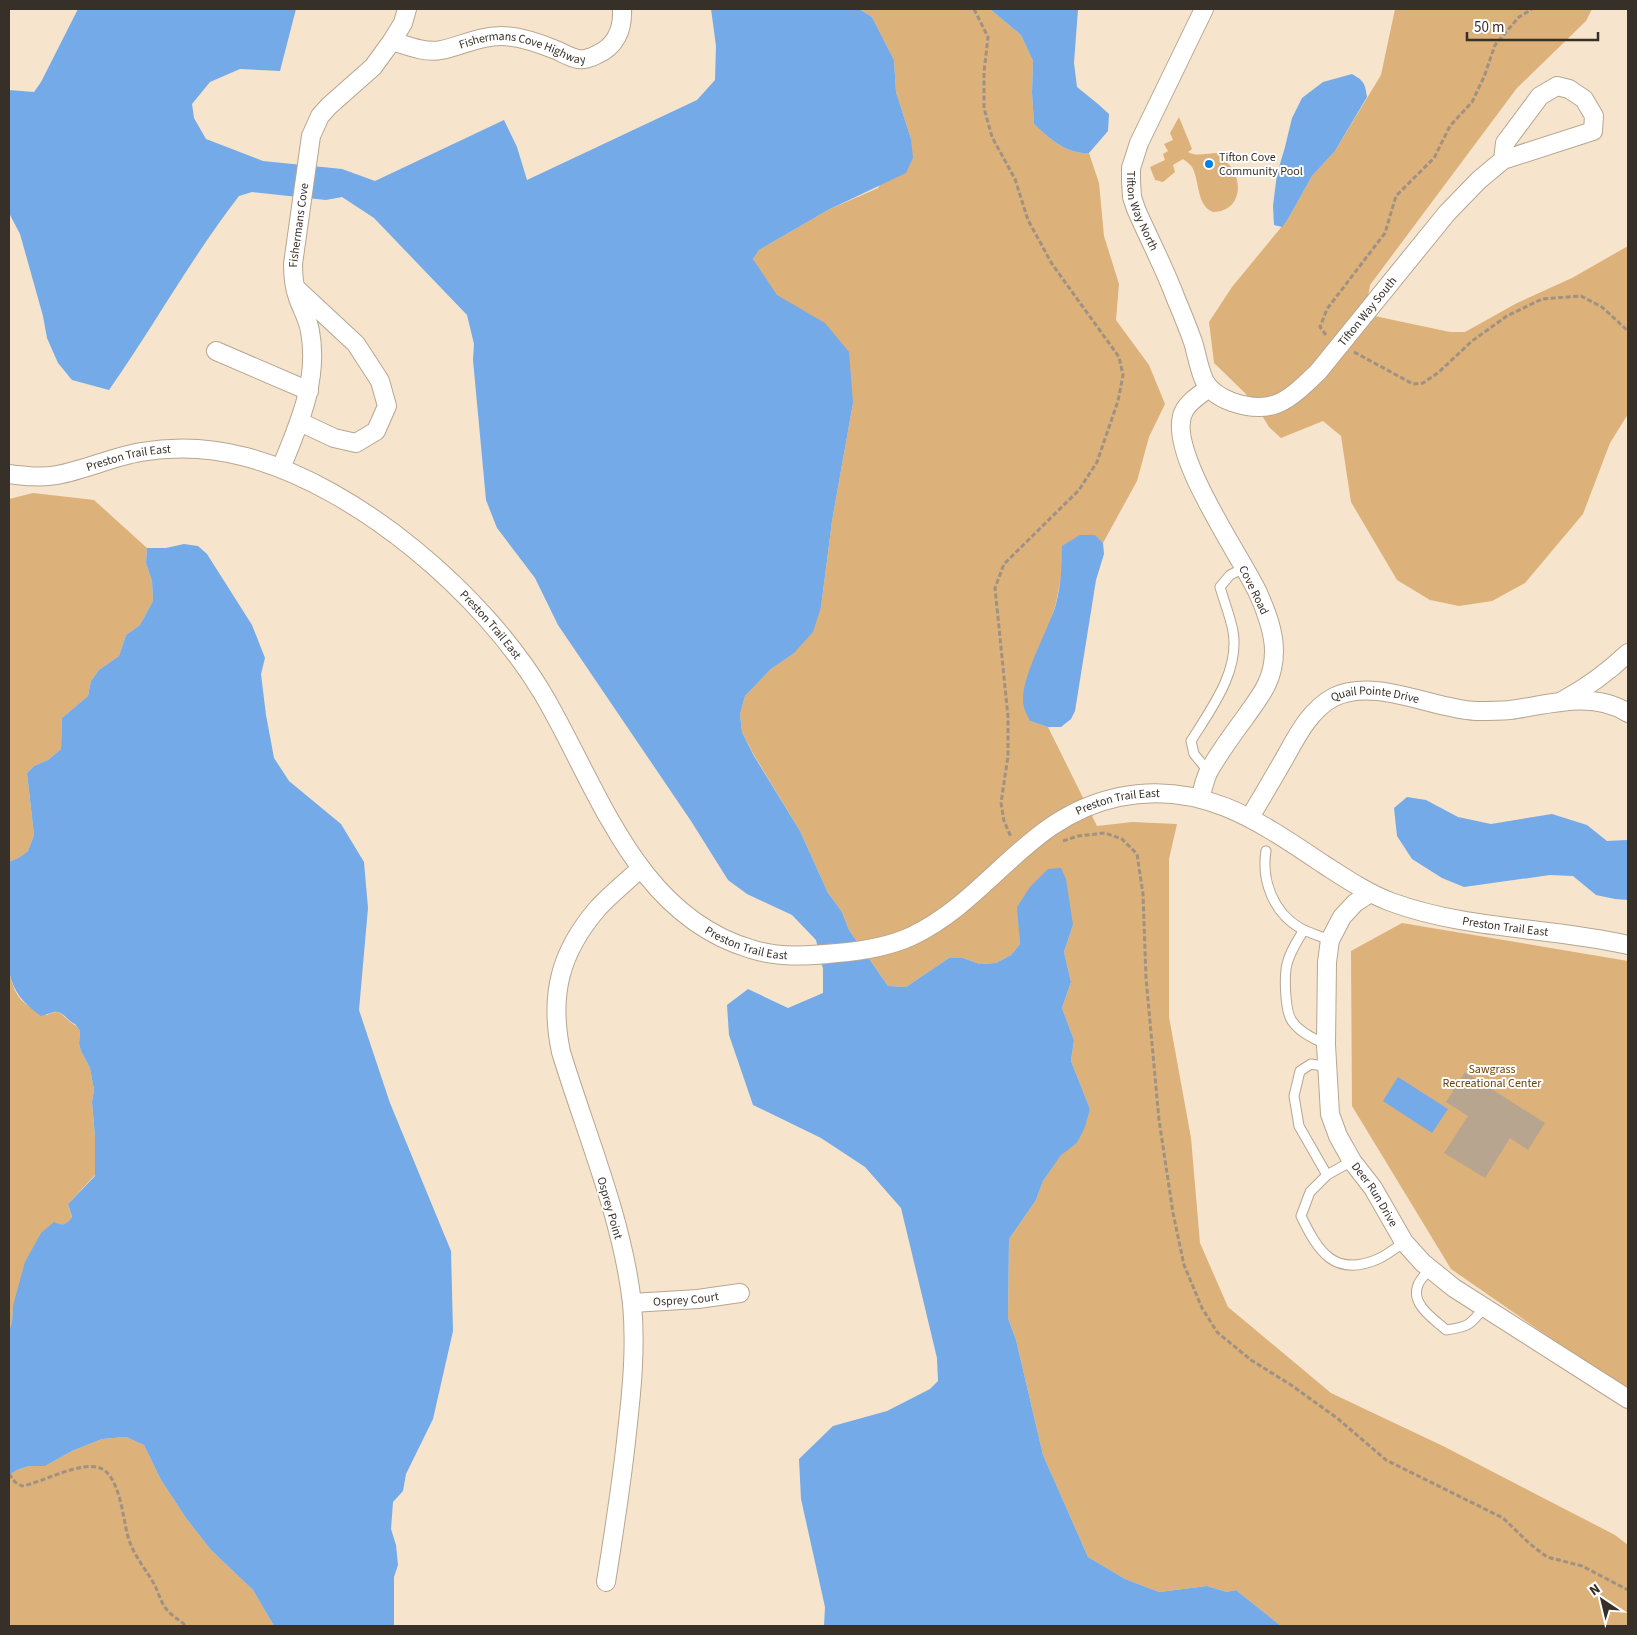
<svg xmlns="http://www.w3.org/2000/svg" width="1637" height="1635" font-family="'Source Sans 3',sans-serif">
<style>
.green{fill:#ddb17a}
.water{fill:#73aae7}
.building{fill:#b7a590}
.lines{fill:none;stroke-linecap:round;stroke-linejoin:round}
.service-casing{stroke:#b7a690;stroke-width:11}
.minor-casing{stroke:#b7a690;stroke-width:20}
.path{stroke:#9f9282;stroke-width:3;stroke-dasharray:5 2.5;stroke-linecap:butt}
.service{stroke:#fff;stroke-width:9}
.minor{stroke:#fff;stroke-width:18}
.poi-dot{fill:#0081e7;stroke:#fff;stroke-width:2}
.labels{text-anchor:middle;stroke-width:4;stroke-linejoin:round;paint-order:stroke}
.street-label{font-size:12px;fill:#373028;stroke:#fff}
.poi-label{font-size:12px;fill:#373028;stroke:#fff;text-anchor:start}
.park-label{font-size:12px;fill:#68450e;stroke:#fff}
</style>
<rect width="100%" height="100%" fill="#f7e4cd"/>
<g class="green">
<path d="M 859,9 L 990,9 L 1021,35 L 1033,61 L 1032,93 L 1034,124 C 1050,139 1066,154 1089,153 L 1099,183 L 1104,236 L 1119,284 L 1116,320 L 1149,365 L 1165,404 L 1149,437 L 1137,481 L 1103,543 L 1095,536 L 1062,546 L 1062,572 L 1056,603 L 1050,623 L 1030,721 L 1048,727 L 1097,826 L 1132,822 L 1177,824 L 1169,859 L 1169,1017 L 1191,1138 L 1200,1243 L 1228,1307 L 1331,1393 L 1445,1447 L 1615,1535 L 1628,1545 L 1628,1626 L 1281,1626 L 1236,1590 L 1227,1592 L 1207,1586 L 1159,1592 L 1125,1579 L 1088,1557 L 1043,1455 L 1016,1340 L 1008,1318 L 1009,1239 L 1036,1200 L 1043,1181 L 1061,1154 L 1077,1143 L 1090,1109 L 1071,1061 L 1074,1040 L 1062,1008 L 1071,982 L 1064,952 L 1073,925 L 1018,907 L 1020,944 L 1011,955 L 996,963 L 980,964 L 963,958 L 949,958 L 906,987 L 888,986 L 849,930 L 842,912 L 828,893 L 800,831 L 754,755 L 742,732 L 740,714 L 745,696 L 771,669 L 793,654 L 821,607 L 832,521 L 853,403 L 799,309 L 776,295 L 753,259 L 759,250 L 828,210 L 878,188 L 911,139 L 896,92 L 894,60 L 872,17 Z"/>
<path d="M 1395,9 L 1592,9 L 1586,21 L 1517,88 L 1370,285 L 1365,314 L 1450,332 L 1465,332 L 1517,303 L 1572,278 L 1628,246 L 1628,414 L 1610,443 L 1583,514 L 1525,583 L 1492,601 L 1459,606 L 1430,600 L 1397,580 L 1351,502 L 1341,436 L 1323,421 L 1281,438 L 1269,427 L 1257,407 L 1244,392 L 1214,363 L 1209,322 L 1232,287 L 1288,219 L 1312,176 L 1335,151 L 1381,75 Z"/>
<path d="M 1179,117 L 1192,149 L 1188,152 C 1197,157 1207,153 1217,153 C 1224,159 1231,165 1235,174 C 1243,193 1234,212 1213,212 C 1196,205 1200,181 1192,167 C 1190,164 1186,161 1183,159 L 1173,165 L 1175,172 L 1163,182 L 1155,180 L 1150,167 L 1165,160 L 1163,154 L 1168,151 L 1164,144 L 1173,140 L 1170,133 Z"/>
<path d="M 33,493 L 94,500 L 147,548 L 146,563 L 152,581 L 153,601 L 140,625 L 126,635 L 119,656 L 99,670 L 91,681 L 88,696 L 62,718 L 61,749 L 48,760 L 34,766 L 27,773 L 34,835 L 28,851 L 20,857 L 9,862 L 9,499 Z"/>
<path d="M 1402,923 L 1628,961 L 1628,1392 L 1451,1269 L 1352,1106 L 1351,951 Z"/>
<path d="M 9,971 C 15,999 23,1005 47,1015 C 59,1009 60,1013 68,1020 C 73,1025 76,1024 80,1031 L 79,1044 L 81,1051 L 90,1068 L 94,1090 L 92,1102 L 95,1137 L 95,1175 L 68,1204 L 72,1218 L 68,1223 L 60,1225 L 13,1306 L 12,1322 L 9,1331 Z"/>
<path d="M 126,1437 L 144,1445 L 161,1480 L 186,1518 L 211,1550 L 253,1590 L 274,1626 L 9,1626 L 9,1475 L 17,1470 L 29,1466 L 45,1466 L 72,1451 L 102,1439 Z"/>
</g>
<g class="water">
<path d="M 78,9 L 296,9 L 280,71 L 240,69 L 210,82 L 192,104 L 194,118 L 206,139 L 263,161 L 342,169 L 375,181 L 504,120 L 517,147 L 527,180 L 697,100 L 715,80 L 716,46 L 711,9 L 859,9 L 872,17 L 894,60 L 896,92 L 911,139 L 913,158 L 906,173 L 828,210 L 759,250 L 753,259 L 777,295 L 825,323 L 849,352 L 853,403 L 832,521 L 821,607 L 813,632 L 793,654 L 771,669 L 745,696 L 740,714 L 742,732 L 754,756 L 800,831 L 828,893 L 842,912 L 849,930 L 888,986 L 906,987 L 949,958 L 963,958 L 980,964 L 996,963 L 1011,955 L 1020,944 L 1017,907 L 1030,887 L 1048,869 L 1061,868 L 1066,879 L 1073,925 L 1064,952 L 1071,982 L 1062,1008 L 1074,1040 L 1071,1061 L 1090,1109 L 1085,1127 L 1077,1143 L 1061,1155 L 1043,1181 L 1036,1200 L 1009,1239 L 1008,1318 L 1016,1340 L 1043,1455 L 1088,1557 L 1125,1579 L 1159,1592 L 1207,1586 L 1227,1592 L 1236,1590 L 1281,1626 L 824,1626 L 825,1607 L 801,1499 L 799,1459 L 833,1426 L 887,1411 L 930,1389 L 938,1381 L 937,1358 L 901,1208 L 865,1167 L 821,1138 L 753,1105 L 729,1035 L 727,1005 L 748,989 L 788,1008 L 823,993 L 823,969 L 816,940 L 792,915 L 747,894 L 728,880 L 691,821 L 558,625 L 535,578 L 497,528 L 486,500 L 473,360 L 474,344 L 467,315 L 374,218 L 342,197 L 326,200 L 252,192 L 239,196 C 191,258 154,326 109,390 L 72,380 L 58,363 L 47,338 L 43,316 L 20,234 L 9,213 L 9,90 L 34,92 L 41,82 Z"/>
<path d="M 990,9 L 1078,9 L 1074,63 L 1077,87 L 1098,104 L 1109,114 L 1108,131 L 1089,153 C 1066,154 1050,139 1034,124 L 1032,93 L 1033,61 L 1021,35 Z"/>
<path d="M 1352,74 C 1364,81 1365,83 1367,97 L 1335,151 L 1312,176 L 1288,219 L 1282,227 L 1274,225 L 1273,206 L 1277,174 L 1285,147 L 1292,118 L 1302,98 L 1323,82 Z"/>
<path d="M 1080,535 L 1095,535 L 1103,543 L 1104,554 L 1096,580 L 1075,711 L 1071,719 L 1061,727 L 1048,727 L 1030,721 C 1028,716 1025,712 1024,707 C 1017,683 1049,630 1056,604 C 1061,585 1062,566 1062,546 Z"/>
<path d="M 184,544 L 198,546 L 207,554 L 252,625 L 265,658 L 261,674 L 266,715 L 274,758 L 289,781 L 341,824 L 364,862 L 368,908 L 359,1010 L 390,1103 L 451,1251 L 453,1331 L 433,1419 L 406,1474 L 403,1491 L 393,1502 L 391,1529 L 396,1545 L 398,1565 L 394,1577 L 394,1626 L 274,1626 L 253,1590 L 211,1550 L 186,1518 L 161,1480 L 144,1445 L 126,1437 L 102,1439 L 72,1451 L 45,1466 L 29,1466 L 17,1470 L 9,1475 L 9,1331 L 12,1322 L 13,1306 L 25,1262 L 41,1233 L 54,1222 C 62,1226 67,1225 72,1217 L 68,1204 L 95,1176 L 95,1137 L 92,1102 L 94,1090 L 90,1068 L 81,1051 L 79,1044 L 80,1031 L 75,1024 C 68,1022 63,1010 54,1012 C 49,1013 46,1015 41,1016 C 24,1004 13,992 9,971 L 9,862 L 20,857 L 28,851 L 34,835 L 27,773 L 34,766 L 48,760 L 61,749 L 62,718 L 88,696 L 91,681 L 99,670 L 119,656 L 126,635 L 140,625 L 153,601 L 152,581 L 146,563 L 147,548 L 166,548 Z"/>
<path d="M 1407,797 L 1426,800 L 1458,817 L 1491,824 L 1552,814 L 1587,825 L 1607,841 L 1627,840 L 1628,842 L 1628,900 L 1615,899 L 1596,895 L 1573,876 L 1550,875 L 1464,887 L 1442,878 L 1412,859 L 1397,836 L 1394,808 Z"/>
<path d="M 1398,1077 L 1448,1109 L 1432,1133 L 1383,1101 Z"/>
</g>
<path class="building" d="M 1465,1072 L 1545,1123 L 1528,1150 L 1510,1138 L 1485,1178 L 1444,1153 L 1468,1116 L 1446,1102 Z"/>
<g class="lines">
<defs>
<g id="service">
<path d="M 1208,771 L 1194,754 L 1191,741 C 1211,709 1240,671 1233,631 C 1230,616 1224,601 1220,587 L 1230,575 L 1244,568"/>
<path d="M 1266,851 C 1261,881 1274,913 1300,928 C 1309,933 1320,936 1330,940"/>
<path d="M 1304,930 C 1297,941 1290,952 1287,964 C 1284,976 1285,1012 1292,1021 C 1300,1033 1314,1038 1326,1045"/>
<path d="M 1352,1161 L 1327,1175 L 1310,1192 L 1301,1216 C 1318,1251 1334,1278 1378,1259 C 1387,1255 1396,1248 1404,1242"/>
<path d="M 1327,1175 L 1299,1126 L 1294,1096 L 1300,1071 L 1311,1064 L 1328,1067"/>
<path d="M 1430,1269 C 1426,1274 1420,1279 1418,1285 C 1410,1304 1434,1319 1446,1330 C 1468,1327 1471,1325 1484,1307"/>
</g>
<g id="minor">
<path id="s1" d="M 1204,9 L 1139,143 L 1131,168 L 1131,181 L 1132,197 L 1136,209 C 1149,239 1165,269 1176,299 C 1182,313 1188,328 1193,342 C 1197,355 1199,370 1205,382 C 1211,392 1221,398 1232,402 C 1273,416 1289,400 1318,372 L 1447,213 L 1479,180 L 1503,160 L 1593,131 L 1594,116 L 1584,99 L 1569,89 L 1557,86 L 1540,96 L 1505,143 L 1503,160"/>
<path id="s2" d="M 392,41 C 408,46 425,53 441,50 C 461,46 479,36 501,36 C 520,36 539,43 556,50 C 563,53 571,58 578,59 C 583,60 591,58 596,55 C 616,47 623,29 622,9"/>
<path d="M 298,290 L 356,344 L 380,381 L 387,406 L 376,431 L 356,443 L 334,438 L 300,422"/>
<path d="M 216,351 L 309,391"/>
<path id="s3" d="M 281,468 C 299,424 319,380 310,331 C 308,319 302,309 298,298 C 294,287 293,276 293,264 L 311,136 L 320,116 L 329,106 L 373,67 L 392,41 L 403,23 L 407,9"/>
<path id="s4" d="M 9,474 C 25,476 41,478 57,475 C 85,470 112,457 141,452 C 176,446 212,448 246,457 C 359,487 484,595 543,694 C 598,787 635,915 751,949 C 779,958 808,956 837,953 C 863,951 888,947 912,936 C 991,898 1027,816 1119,797 C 1201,780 1259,821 1323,864 C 1345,878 1367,893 1391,902 C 1467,930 1550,927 1628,945"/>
<path d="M 1562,701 C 1586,688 1608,672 1628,653"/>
<path d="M 1200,798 C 1203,789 1205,777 1210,769 C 1220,752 1232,735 1244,719 C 1260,696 1274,681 1274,651 C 1274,631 1266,611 1258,593 C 1241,556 1164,448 1184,411 C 1189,401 1201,394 1209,388"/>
<path id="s5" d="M 1250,817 C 1261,799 1272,780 1283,761 C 1296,738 1309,710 1334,697 C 1376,677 1432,709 1476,711 C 1487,711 1499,711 1510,710 C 1548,705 1592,690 1628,713"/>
<path id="s6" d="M 1370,893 L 1355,903 L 1342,917 L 1330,940 L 1327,962 L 1326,1045 L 1330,1114 L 1338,1136 L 1352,1161 L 1373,1188 L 1404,1242 L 1423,1263 L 1454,1288 L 1628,1399"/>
<path id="s7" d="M 632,1303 L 698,1299 L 740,1293"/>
<path d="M 606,1582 C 614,1532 622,1482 627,1432 C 632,1389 636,1346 632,1303 C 622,1217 586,1134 561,1052 C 549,995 560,952 598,908 C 611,894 627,881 641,868"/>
</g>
</defs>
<use href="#service" class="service-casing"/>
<use href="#minor" class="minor-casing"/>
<g class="path">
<path d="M 974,9 L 988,37 L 984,72 L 984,108 L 992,137 L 1015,179 L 1028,220 L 1052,264 L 1119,357 L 1123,375 L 1118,401 L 1097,462 L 1079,490 L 1004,564 L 995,588 L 1008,717 L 1008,756 L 1001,803 L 1004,821 L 1011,837"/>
<path d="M 1326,335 L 1320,327 L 1327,309 L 1385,233 L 1396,196 L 1434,158 L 1450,126 L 1472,102 L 1484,77 L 1495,45 L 1519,17 L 1532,9"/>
<path d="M 1354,352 L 1413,384 L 1423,383 L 1439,372 L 1472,341 L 1507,316 L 1542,299 L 1581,296 L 1602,307 L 1628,331"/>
<path d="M 1063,841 L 1078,836 L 1105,833 L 1122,839 L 1137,854 L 1143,894 L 1146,978 L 1159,1120 L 1173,1213 L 1184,1265 L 1202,1308 L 1217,1332 L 1251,1360 L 1291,1385 L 1337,1418 L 1386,1460 L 1503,1518 L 1530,1544 L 1547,1557 L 1582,1566 L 1628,1590"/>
<path d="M 9,1474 L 15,1482 L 22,1486 C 44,1482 79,1461 100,1468 C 119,1475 123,1516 127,1533 C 132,1554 144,1566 154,1584 C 159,1593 161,1604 168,1611 C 173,1617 180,1620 186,1626"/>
</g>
<use href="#service" class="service"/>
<use href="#minor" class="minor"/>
</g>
<circle class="poi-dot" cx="1209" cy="164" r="5"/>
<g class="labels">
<g class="street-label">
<text dy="4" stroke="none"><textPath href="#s2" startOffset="135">Fishermans Cove Highway</textPath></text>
<text dy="4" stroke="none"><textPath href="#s1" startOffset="220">Tifton Way North</textPath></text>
<text dy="4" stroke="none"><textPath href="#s3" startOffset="251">Fishermans Cove</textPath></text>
<text dy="4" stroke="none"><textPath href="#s1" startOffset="614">Tifton Way South</textPath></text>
<text dy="4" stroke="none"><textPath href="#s4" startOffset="122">Preston Trail East</textPath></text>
<text transform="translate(1254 590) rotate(64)" y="4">Cove Road</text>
<text dy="4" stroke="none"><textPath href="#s4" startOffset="542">Preston Trail East</textPath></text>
<text dy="4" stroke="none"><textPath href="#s5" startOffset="190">Quail Pointe Drive</textPath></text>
<text dy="4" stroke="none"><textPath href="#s4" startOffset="1382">Preston Trail East</textPath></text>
<text dy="4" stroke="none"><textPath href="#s4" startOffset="1801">Preston Trail East</textPath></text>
<text dy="4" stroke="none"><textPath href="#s4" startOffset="962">Preston Trail East</textPath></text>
<text dy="4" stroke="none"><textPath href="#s6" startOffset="330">Deer Run Drive</textPath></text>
<text transform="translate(610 1208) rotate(74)" y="4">Osprey Point</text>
<text dy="4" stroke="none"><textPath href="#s7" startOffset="54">Osprey Court</textPath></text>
</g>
<g class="poi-label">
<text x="1219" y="161">Tifton Cove<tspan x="1219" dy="14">Community Pool</tspan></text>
</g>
<g class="park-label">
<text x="1492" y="1073">Sawgrass<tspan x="1492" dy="14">Recreational Center</tspan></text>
</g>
</g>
<rect width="1637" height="1635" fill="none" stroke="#373028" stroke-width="20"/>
<g transform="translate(1602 1600) rotate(325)" stroke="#ffffff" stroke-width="4" paint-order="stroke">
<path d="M0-4L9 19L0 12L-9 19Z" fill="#373028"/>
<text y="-8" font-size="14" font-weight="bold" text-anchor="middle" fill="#373028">N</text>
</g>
<path d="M1467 32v8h131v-8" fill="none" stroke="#373028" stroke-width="2.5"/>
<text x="1474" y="32" font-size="15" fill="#373028" stroke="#ffffff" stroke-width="4" paint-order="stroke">50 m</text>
</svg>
